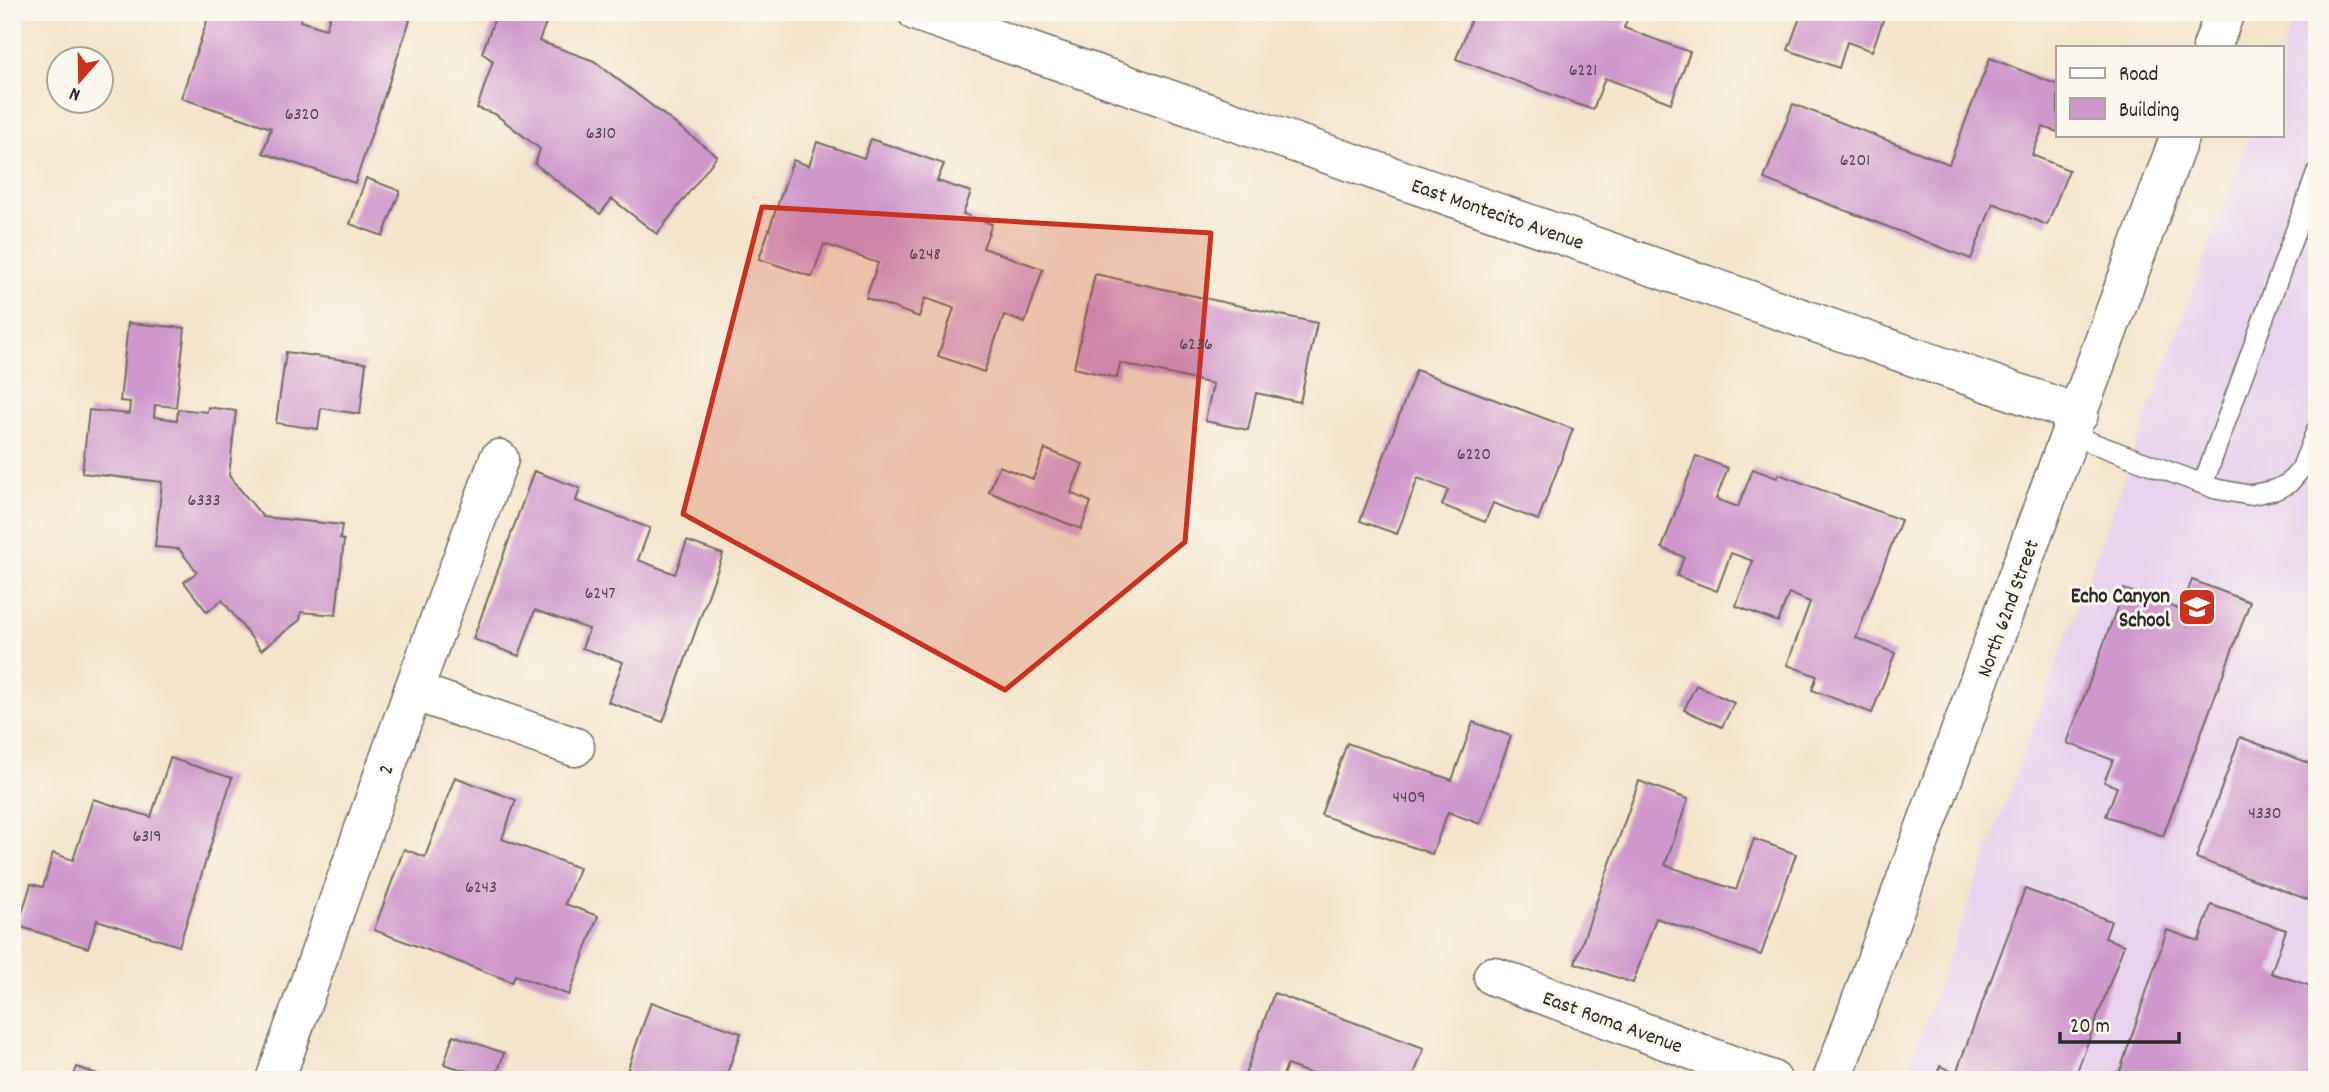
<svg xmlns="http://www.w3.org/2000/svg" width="2329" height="1092" font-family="Dekko,sans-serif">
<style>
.built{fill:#e8d2ee}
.building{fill:#cf98cc}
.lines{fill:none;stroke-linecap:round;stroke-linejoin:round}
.service-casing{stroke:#716c63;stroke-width:22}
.minor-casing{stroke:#716c63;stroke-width:41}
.service{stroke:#fff;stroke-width:19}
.minor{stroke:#fff;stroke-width:38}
.marked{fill:#c8321e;fill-opacity:0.2;stroke:#c8321e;stroke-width:5;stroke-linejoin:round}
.labels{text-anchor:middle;stroke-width:6;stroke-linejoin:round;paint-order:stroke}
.number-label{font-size:18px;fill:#544653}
.street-label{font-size:21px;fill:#2b2b2b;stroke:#fbf7ec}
.poi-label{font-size:21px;font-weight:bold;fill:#2b2b2b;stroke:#fbf7ec;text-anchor:end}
</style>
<rect width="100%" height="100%" fill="#fbf7ec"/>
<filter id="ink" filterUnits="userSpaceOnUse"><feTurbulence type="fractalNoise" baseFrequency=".0143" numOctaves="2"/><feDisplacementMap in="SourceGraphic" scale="14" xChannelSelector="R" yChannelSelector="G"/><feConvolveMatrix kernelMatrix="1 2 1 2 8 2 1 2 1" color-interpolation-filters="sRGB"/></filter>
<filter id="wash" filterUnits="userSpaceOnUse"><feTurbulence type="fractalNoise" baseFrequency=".00686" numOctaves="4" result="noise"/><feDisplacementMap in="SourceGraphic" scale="28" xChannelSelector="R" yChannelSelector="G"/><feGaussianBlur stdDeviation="1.57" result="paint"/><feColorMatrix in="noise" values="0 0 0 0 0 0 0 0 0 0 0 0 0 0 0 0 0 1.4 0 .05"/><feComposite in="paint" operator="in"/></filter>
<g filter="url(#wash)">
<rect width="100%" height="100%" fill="#f4e4cb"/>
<path class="built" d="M 2295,12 L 2317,12 L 2317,1080 L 1904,1080 L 2250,135 L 2282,135 L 2282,49 Z"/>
<g id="blocks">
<g class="building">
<path d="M 210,12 L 302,12 L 300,21 L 326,29 L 331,12 L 387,12 L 410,20 L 355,183 L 263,153 L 271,128 L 181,98 Z"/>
<path d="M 497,12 L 550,12 L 539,41 L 594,61 L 717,156 L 657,234 L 612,199 L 600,214 L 535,164 L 540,149 L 495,114 L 477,108 L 493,61 L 482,53 Z"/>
<path d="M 1474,12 L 1630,12 L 1624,28 L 1690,52 L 1671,103 L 1605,78 L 1593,110 L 1456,59 Z"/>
<path d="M 1802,12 L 1886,12 L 1872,51 L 1847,42 L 1839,68 L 1788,50 Z"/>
<path d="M 1990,58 L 2058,85 L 2058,132 L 2043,127 L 2032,155 L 2069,170 L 2047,225 L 1993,203 L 1971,259 L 1764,179 L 1793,104 L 1949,164 Z"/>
<path d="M 871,139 L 944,164 L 937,181 L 971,192 L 963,214 L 992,224 L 983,248 L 1043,269 L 1025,323 L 1004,315 L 984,372 L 938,356 L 954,308 L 925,298 L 919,317 L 866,298 L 878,263 L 824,244 L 812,277 L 759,259 L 793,160 L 809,166 L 817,142 L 864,158 Z"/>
<path d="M 366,178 L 400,191 L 383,236 L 350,224 Z"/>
<path d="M 1095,274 L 1317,323 L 1300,402 L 1256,393 L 1248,430 L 1205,421 L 1213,384 L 1120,363 L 1117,378 L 1074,368 Z"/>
<path d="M 128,323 L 185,328 L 176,407 L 155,405 L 154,417 L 177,420 L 178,409 L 207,412 L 208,407 L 236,411 L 229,476 L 263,517 L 342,525 L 340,539 L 344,540 L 336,615 L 301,612 L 300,620 L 261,650 L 222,600 L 207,612 L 184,582 L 197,572 L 179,549 L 155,547 L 162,482 L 82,473 L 89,410 L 129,414 L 130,402 L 120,401 Z"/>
<path d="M 286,352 L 366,363 L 360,414 L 321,408 L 318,429 L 276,423 Z"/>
<path d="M 1416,370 L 1573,429 L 1538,520 L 1493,503 L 1485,522 L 1442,505 L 1448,490 L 1418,478 L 1397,534 L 1360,521 Z"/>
<path d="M 1045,449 L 1083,464 L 1071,493 L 1091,502 L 1081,529 L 989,492 L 999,466 L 1033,479 Z"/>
<path d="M 1696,456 L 1728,468 L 1716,499 L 1738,507 L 1753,469 L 1777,478 L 1779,474 L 1901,520 L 1856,638 L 1895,653 L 1872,713 L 1812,690 L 1817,676 L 1787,665 L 1810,602 L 1789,593 L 1778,622 L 1736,606 L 1753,561 L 1731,553 L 1717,591 L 1677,576 L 1684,557 L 1662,548 Z"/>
<path d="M 534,471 L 580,488 L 576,501 L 650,528 L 638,560 L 675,574 L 687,541 L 723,554 L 663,722 L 608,702 L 623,662 L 582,648 L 589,629 L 535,610 L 519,656 L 473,639 Z"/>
<path d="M 2192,580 L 2250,602 L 2163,836 L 2106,816 L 2117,787 L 2104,782 L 2113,760 L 2067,743 L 2124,589 L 2181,610 Z"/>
<path d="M 1696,685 L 1734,703 L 1722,727 L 1684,710 Z"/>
<path d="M 1473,722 L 1511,736 L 1480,824 L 1448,812 L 1432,854 L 1321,815 L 1347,743 L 1452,780 Z"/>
<path d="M 2240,737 L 2317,766 L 2317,903 L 2196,858 Z"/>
<path d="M 170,758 L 232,778 L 179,946 L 97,920 L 88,948 L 18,926 L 31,884 L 43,887 L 53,853 L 73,860 L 93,799 L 151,817 Z"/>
<path d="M 455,777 L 516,800 L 502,839 L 579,868 L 565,904 L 598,916 L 569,995 L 515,975 L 512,982 L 374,930 L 404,849 L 425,857 Z"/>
<path d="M 1639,781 L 1688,799 L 1665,865 L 1736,890 L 1754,839 L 1796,854 L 1761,955 L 1656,918 L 1633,983 L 1575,963 Z"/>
<path d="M 2025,889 L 2111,921 L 2105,938 L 2124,945 L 2074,1080 L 1935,1080 L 1940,1066 L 1956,1073 Z"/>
<path d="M 2211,905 L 2286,930 L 2271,973 L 2317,988 L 2317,1080 L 2117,1080 L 2167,930 L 2199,941 Z"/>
<path d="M 1274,993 L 1424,1048 L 1412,1080 L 1328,1080 L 1287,1065 L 1281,1080 L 1243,1080 Z"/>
<path d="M 651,1002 L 741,1033 L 725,1080 L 624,1080 Z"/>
<path d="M 453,1035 L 504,1053 L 495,1080 L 444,1064 Z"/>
<path d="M 77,1067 L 111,1079 L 111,1080 L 72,1080 Z"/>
</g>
</g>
</g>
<g filter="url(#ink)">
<use href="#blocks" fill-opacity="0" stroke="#716c63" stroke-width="2"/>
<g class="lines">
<defs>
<g id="service">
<path d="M 2071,435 L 2216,489 L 2249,495 L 2275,490 L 2289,483 L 2301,469 L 2317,429"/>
<path d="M 2203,484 L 2317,172"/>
</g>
<g id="minor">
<path d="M 917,12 L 2079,414"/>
<path d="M 2212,47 L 2225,12"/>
<path d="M 413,691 L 575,747"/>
<path d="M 1493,976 L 1772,1080"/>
<path d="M 275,1080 L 413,691 L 499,459"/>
<path d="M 1832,1080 L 2180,135"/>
</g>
</defs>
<use href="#service" class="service-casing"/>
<use href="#minor" class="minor-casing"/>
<use href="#service" class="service"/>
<use href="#minor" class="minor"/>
</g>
</g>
<path class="marked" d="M 762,207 L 1211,233 L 1185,542 L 1005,690 L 683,514 Z"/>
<defs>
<symbol id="school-square" viewBox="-11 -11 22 22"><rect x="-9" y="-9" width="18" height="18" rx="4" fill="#c8321e" stroke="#fbf7ec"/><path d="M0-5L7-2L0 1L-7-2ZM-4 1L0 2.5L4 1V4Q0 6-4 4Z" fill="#fff"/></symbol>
</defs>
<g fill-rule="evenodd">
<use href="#school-square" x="2175" y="585" width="44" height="44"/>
</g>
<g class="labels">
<g class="number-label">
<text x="1583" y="75">6221</text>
<text x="302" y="119">6320</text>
<text x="601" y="138">6310</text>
<text x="1855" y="165">6201</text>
<text x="925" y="259">6248</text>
<text x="1196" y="349">6236</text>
<text x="1474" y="459">6220</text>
<text x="204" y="505">6333</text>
<text x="600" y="598">6247</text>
<text x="1409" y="802">4409</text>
<text x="2265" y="818">4330</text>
<text x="147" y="841">6319</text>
<text x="481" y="892">6243</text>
</g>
<g class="street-label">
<text transform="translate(1498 213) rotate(19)" y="7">East Montecito Avenue</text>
<text transform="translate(2007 608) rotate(-70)" y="7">North 62nd Street</text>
<text transform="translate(385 769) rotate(-70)" y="7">2</text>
<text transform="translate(1613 1021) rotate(20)" y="7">East Roma Avenue</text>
</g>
<g class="poi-label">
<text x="2170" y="602">Echo Canyon<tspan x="2170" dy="24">School</tspan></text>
</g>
</g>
<rect width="2329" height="1092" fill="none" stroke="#fbf7ec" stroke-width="42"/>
<rect x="2056" y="46" width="228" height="91" fill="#fbf7ec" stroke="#a8a59f" stroke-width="2"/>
<rect x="2070" y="68" width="35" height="10" fill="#ffffff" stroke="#a8a59f" stroke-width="2"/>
<text x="2119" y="80" font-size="21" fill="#2b2b2b">Road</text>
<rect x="2070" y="98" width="35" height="21" fill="#cf98cc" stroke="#a8a59f" stroke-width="2"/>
<text x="2119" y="116" font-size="21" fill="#2b2b2b">Building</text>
<g transform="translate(80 80) rotate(200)"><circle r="33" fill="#fbf7ec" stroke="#a8a59f" stroke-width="2"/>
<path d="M0-5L12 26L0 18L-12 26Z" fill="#c8321e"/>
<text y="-10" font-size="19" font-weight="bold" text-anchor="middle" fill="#2b2b2b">N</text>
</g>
<path d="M2060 1032v10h119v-10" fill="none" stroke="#2b2b2b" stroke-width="3.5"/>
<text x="2070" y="1032" font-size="21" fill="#2b2b2b" stroke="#fbf7ec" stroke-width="5" paint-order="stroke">20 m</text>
</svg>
